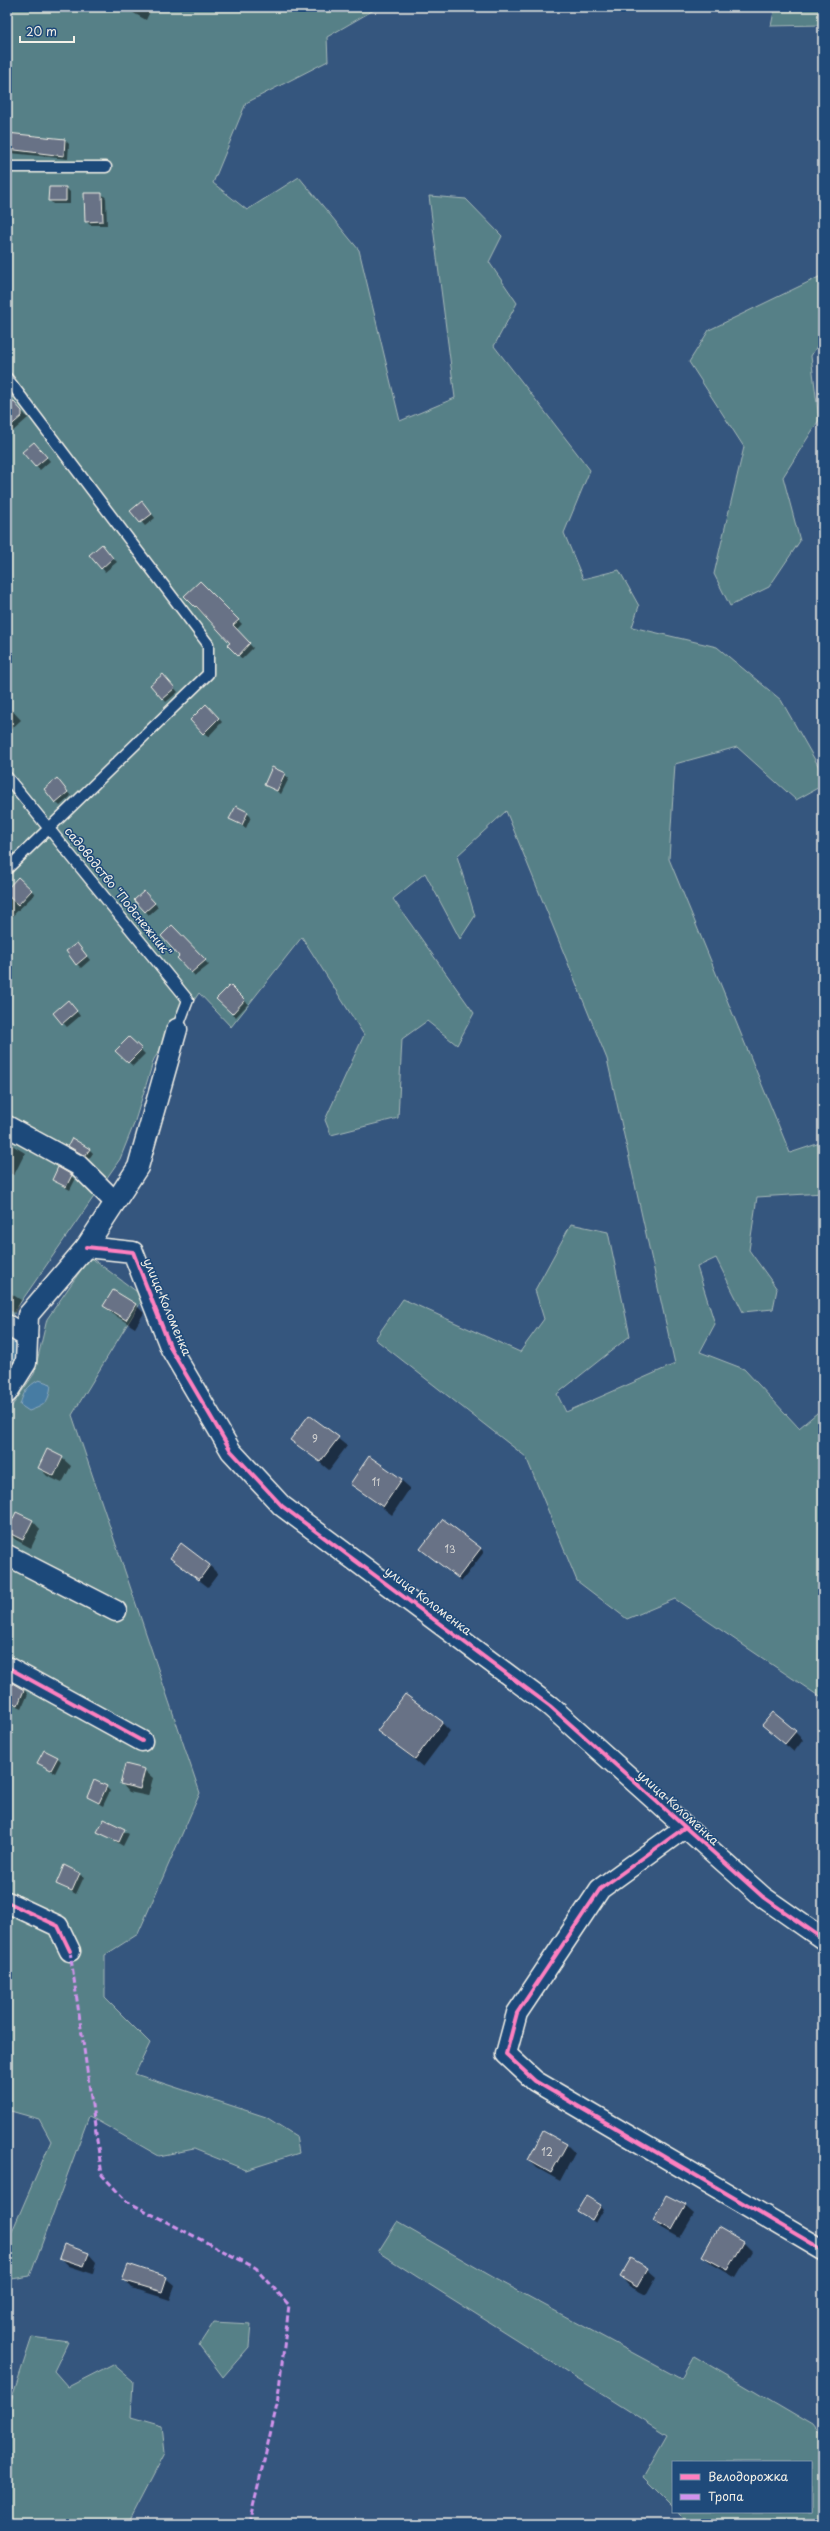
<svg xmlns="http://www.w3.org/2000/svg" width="830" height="2531" font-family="'Playpen Sans',sans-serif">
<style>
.green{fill:#578087;stroke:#a6b8b8}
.water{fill:#467ba3;stroke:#8caabf}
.shadow{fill:#0007}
.building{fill:#677286;stroke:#f4f1e8}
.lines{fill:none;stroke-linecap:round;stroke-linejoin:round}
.service-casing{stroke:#f4f1e8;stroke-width:13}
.minor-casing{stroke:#f4f1e8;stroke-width:23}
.service{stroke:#1f4a7a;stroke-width:10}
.minor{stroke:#1f4a7a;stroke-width:20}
.quiet{stroke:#d193ec;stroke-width:3;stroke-dasharray:6 3;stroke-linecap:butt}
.cycleway-casing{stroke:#1f4a7a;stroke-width:6}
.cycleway{stroke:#ff80c0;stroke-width:4}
.labels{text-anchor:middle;stroke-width:3;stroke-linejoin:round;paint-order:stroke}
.number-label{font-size:10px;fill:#d1d1d0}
.street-label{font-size:12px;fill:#f4f1e8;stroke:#1f4a7a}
</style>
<rect width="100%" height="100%" fill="#35567e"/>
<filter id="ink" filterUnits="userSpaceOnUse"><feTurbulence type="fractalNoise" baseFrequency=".025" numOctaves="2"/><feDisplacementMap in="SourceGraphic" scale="8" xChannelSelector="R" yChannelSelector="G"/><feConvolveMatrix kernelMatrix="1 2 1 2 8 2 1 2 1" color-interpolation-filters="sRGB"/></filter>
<g filter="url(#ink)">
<g class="green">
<path d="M 7,7 L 379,7 L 327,37 L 328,61 L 246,103 L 213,183 L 247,210 L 299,177 L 359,250 L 400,421 L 455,398 L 429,196 L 466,199 L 502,236 L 489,262 L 517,303 L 494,346 L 590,470 L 564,533 L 583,579 L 619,570 L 639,606 L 632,627 L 717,647 L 781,700 L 823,774 L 823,785 L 796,800 L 737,747 L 675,764 L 669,859 L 790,1153 L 823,1142 L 823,1193 L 757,1197 L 749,1250 L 777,1289 L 773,1309 L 743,1312 L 716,1258 L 697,1267 L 715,1324 L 700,1352 L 744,1369 L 799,1428 L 823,1408 L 823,1699 L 675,1599 L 627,1619 L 577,1581 L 526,1457 L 375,1339 L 403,1299 L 520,1352 L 544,1319 L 535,1290 L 571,1224 L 608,1232 L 630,1336 L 557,1394 L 566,1412 L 675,1364 L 607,1059 L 506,811 L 457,856 L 475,916 L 460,939 L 425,873 L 393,899 L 474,1013 L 457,1045 L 427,1021 L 402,1039 L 398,1118 L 331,1135 L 325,1120 L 364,1035 L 302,937 L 231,1027 L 199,993 L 154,1059 L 134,1124 L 120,1159 L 16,1309 L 7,1329 Z"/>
<path d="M 775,7 L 823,7 L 823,25 L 771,26 Z"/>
<path d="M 823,275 L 823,336 L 811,356 L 819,420 L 783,477 L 800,541 L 769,587 L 730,606 L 714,574 L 744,447 L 689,362 L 709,330 Z"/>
<path d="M 90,1257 L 144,1297 L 72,1415 L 200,1793 L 138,1934 L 105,1955 L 105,1998 L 150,2043 L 135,2074 L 266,2117 L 296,2136 L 299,2153 L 246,2170 L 194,2149 L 159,2156 L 89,2116 L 30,2276 L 12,2279 L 7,2272 L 7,2243 L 51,2141 L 39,2119 L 7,2110 L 7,1413 L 34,1374 L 47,1319 Z"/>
<path d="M 397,2222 L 498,2280 L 681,2379 L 694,2356 L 813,2426 L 823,2439 L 823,2524 L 690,2524 L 678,2512 L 811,2512 L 811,2462 L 673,2462 L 673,2507 L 643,2477 L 667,2435 L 378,2252 Z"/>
<path d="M 214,2322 L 251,2324 L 249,2347 L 223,2377 L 199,2345 Z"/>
<path d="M 32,2337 L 68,2342 L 54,2371 L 68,2387 L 113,2364 L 133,2381 L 131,2417 L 162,2426 L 165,2453 L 128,2524 L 7,2524 L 7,2481 L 10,2468 L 7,2462 L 7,2413 Z"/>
</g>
<g class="water">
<path d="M 7,1332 L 17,1338 L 16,1356 L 7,1374 Z"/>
<path d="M 39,1380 L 51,1384 C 49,1402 46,1405 29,1411 L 20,1405 C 23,1393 27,1386 39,1380 Z"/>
</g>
<g class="shadow">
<path d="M 123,7 L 152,7 L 146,20 Z"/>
<path d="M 7,134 L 65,140 L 69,144 L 68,159 L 10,153 L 7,150 Z"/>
<path d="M 50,188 L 66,188 L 70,192 L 70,204 L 53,204 L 49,200 Z"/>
<path d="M 85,194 L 102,194 L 106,198 L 107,225 L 90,225 L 86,221 Z"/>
<path d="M 7,404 L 15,404 L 28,418 L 12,432 L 7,427 Z"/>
<path d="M 38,447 L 50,461 L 40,470 L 36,466 Z"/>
<path d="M 146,506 L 155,518 L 145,526 L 132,511 Z"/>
<path d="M 105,549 L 117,562 L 105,572 L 102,568 Z"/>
<path d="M 200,582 L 242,624 L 236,630 L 253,648 L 242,659 L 229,645 L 231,643 L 185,596 Z"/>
<path d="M 167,679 L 178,692 L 166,702 L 163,698 Z"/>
<path d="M 206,705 L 222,722 L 208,737 L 191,720 Z"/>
<path d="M 8,706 L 21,720 L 9,731 L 7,729 Z"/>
<path d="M 273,769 L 289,778 L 281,794 L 265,784 Z"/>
<path d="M 60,783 L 71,796 L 60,806 L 56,802 Z"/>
<path d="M 247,813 L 251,817 L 246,828 L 230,819 Z"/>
<path d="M 7,890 L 31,890 L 35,894 L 7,921 Z"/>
<path d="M 148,896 L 158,907 L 149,915 L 135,900 Z"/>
<path d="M 172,927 L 209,965 L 195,976 L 179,958 L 181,956 Z"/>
<path d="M 80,948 L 90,960 L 81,968 L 77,964 Z"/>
<path d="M 230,986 L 248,1004 L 236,1017 L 218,999 Z"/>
<path d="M 72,1005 L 80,1016 L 67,1027 L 54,1013 Z"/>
<path d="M 129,1038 L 145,1054 L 133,1066 L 117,1051 Z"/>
<path d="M 7,1142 L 25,1153 L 14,1175 L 7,1172 Z"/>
<path d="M 69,1146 L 89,1149 L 93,1153 L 89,1159 Z"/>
<path d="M 71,1176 L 75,1180 L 70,1190 L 53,1180 Z"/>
<path d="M 7,1291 L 21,1300 L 15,1313 L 7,1309 Z"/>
<path d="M 113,1291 L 136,1305 L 144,1313 L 135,1328 L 113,1314 L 104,1306 Z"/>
<path d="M 309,1416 L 347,1446 L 329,1470 L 292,1440 Z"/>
<path d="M 47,1451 L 62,1458 L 71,1466 L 62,1483 L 47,1476 L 39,1467 Z"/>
<path d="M 401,1480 L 410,1488 L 392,1515 L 351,1484 Z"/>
<path d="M 32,1520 L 40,1529 L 31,1548 L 16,1540 L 7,1532 Z"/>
<path d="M 480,1548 L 484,1552 L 462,1581 L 421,1549 Z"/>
<path d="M 171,1558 L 209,1565 L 218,1574 L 208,1587 Z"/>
<path d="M 7,1688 L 24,1690 L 28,1694 L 22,1708 L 7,1701 Z"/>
<path d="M 442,1723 L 450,1731 L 423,1767 L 379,1731 Z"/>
<path d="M 763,1725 L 795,1732 L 803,1740 L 794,1752 Z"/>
<path d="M 57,1757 L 61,1761 L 55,1773 L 39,1763 Z"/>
<path d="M 144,1770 L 153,1778 L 148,1796 L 129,1792 L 121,1783 Z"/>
<path d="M 106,1787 L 110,1791 L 103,1806 L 88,1797 Z"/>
<path d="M 104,1820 L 129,1834 L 123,1846 L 99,1831 Z"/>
<path d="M 65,1867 L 84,1877 L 76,1894 L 57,1884 Z"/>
<path d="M 544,2133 L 567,2145 L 575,2153 L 560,2181 L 537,2168 L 529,2160 Z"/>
<path d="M 600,2205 L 604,2209 L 596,2223 L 578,2211 Z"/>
<path d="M 685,2206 L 694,2214 L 680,2238 L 662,2228 L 654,2220 Z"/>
<path d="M 743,2242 L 752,2251 L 736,2278 L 712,2264 L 703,2256 Z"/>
<path d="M 88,2253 L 96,2262 L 93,2274 L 69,2266 L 61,2258 Z"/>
<path d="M 631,2260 L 647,2269 L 656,2277 L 646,2295 L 629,2286 L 621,2277 Z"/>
<path d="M 166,2278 L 175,2286 L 170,2300 L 132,2288 L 124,2279 Z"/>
</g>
<g class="building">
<path d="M 7,133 L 65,139 L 64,156 L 7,149 Z"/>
<path d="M 49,187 L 66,187 L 66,201 L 48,201 Z"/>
<path d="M 84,193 L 102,193 L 103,221 L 85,222 Z"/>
<path d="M 7,394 L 22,411 L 22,416 L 7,429 Z"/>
<path d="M 34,442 L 47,457 L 35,467 L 22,452 Z"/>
<path d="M 142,501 L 152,514 L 140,523 L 130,511 Z"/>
<path d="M 102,544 L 113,558 L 101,569 L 89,555 Z"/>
<path d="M 200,581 L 239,620 L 233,625 L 250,643 L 238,656 L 227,645 L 230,643 L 196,606 L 195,607 L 184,596 Z"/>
<path d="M 163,674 L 175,688 L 162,699 L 150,685 Z"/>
<path d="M 206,704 L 219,718 L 203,734 L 190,720 Z"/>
<path d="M 272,767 L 285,773 L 277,791 L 264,785 Z"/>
<path d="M 57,778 L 68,792 L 55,803 L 44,789 Z"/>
<path d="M 236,806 L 248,812 L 242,825 L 229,819 Z"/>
<path d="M 18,877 L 32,890 L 18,905 L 7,895 L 7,889 Z"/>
<path d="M 144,891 L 155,903 L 145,912 L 134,900 Z"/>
<path d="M 172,925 L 206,960 L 191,973 L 177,958 L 179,956 L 161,936 Z"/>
<path d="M 77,943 L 87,956 L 76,965 L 66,951 Z"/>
<path d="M 230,985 L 245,1000 L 232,1014 L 216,999 Z"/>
<path d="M 68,1000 L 77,1011 L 62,1024 L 53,1013 Z"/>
<path d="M 129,1037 L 142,1049 L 128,1063 L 115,1051 Z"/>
<path d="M 72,1138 L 90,1149 L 85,1156 L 68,1146 Z"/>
<path d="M 58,1167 L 72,1175 L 66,1187 L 52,1180 Z"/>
<path d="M 113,1290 L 136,1304 L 126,1320 L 103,1306 Z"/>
<path d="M 309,1415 L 339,1437 L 320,1462 L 290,1440 Z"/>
<path d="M 47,1449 L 63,1457 L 54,1476 L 38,1468 Z"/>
<path d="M 369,1456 L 402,1479 L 383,1507 L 350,1484 Z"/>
<path d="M 16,1512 L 33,1520 L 23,1540 L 7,1532 Z"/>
<path d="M 443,1519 L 481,1548 L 458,1578 L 420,1549 Z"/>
<path d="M 181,1543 L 210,1565 L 199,1580 L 170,1558 Z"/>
<path d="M 7,1680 L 24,1690 L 18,1705 L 7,1700 Z"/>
<path d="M 405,1694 L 443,1722 L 415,1759 L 377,1731 Z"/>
<path d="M 773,1712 L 796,1731 L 785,1744 L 762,1725 Z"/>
<path d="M 44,1750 L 58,1757 L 51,1770 L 37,1763 Z"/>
<path d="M 125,1764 L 145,1769 L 140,1789 L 120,1784 Z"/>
<path d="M 94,1780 L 107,1786 L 99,1803 L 87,1797 Z"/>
<path d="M 104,1819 L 125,1829 L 119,1842 L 97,1832 Z"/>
<path d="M 64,1865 L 80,1873 L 72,1891 L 56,1884 Z"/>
<path d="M 543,2131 L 567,2144 L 551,2173 L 528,2160 Z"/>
<path d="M 666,2195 L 686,2205 L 672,2230 L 653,2220 Z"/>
<path d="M 586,2196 L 601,2205 L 592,2220 L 577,2211 Z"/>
<path d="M 718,2227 L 744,2242 L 728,2270 L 702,2256 Z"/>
<path d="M 64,2244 L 89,2253 L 84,2266 L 59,2258 Z"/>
<path d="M 631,2258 L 648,2268 L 637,2287 L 620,2277 Z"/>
<path d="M 128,2264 L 167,2277 L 162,2292 L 122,2280 Z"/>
</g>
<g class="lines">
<defs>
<g id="service">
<path d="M 7,167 L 106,167"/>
<path d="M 7,378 L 208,644 L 208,674 L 7,869"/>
<path d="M 7,777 L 188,1000 L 177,1029"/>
</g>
<g id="minor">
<path d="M 7,1126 L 78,1165 L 115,1202"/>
<path d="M 86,1247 L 133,1252 L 171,1349 L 231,1451 L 282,1506 L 550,1706 L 763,1897 L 823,1939"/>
<path d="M 7,1325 L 27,1337"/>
<path d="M 7,1393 L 26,1363 L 28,1315 L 86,1247 L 138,1167 L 177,1029"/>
<path d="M 7,1555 L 116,1611"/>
<path d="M 7,1667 L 142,1741"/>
<path d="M 684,1828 L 600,1889 L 517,2013 L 506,2054 L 535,2081 L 823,2250"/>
<path d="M 7,1902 L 58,1926 L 70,1951"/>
</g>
</defs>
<use href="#service" class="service-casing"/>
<use href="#minor" class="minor-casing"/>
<use href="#service" class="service"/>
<use href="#minor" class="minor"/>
<path class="quiet" d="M 70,1951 L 102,2175 L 126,2201 L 256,2268 L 289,2305 L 277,2405 L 249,2524"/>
<defs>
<g id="cycleway">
<path d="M 86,1247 L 133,1252 L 171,1349 L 231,1451 L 282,1506 L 550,1706 L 763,1897 L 823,1939"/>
<path d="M 7,1667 L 142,1741"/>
<path d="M 684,1828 L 600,1889 L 517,2013 L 506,2054 L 535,2081 L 823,2250"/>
<path d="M 7,1902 L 58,1926 L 70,1951"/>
</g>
</defs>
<use href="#cycleway" class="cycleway-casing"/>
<use href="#cycleway" class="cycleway"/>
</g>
</g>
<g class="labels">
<g class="number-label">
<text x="315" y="1443">9</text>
<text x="376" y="1486">11</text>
<text x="450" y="1553">13</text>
<text x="547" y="2156">12</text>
</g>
<g class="street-label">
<text transform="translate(118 892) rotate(51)" y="4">садоводство "Подснежник"</text>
<text transform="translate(167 1307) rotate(67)" y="4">улица Коломенка</text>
<text transform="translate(428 1601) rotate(37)" y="4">улица Коломенка</text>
<text transform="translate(678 1808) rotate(42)" y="4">улица Коломенка</text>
</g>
</g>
<rect width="830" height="2531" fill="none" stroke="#1f4a7a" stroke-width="24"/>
<rect x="12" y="12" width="806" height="2507" fill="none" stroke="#f4f1e8" stroke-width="1.5" filter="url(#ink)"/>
<rect x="672" y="2461" width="140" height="52" fill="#1f4a7a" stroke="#748da6"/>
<rect x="680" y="2474" width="20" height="6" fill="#ff80c0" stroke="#748da6"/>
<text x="708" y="2481" font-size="12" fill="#f4f1e8">Велодорожка</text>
<rect x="680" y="2494" width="20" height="6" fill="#d193ec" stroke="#748da6"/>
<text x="708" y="2501" font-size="12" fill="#f4f1e8">Тропа</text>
<path d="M20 36v6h54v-6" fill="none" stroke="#f4f1e8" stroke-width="2"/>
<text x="26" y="36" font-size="12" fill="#f4f1e8" stroke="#1f4a7a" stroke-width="3" paint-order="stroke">20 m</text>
</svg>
